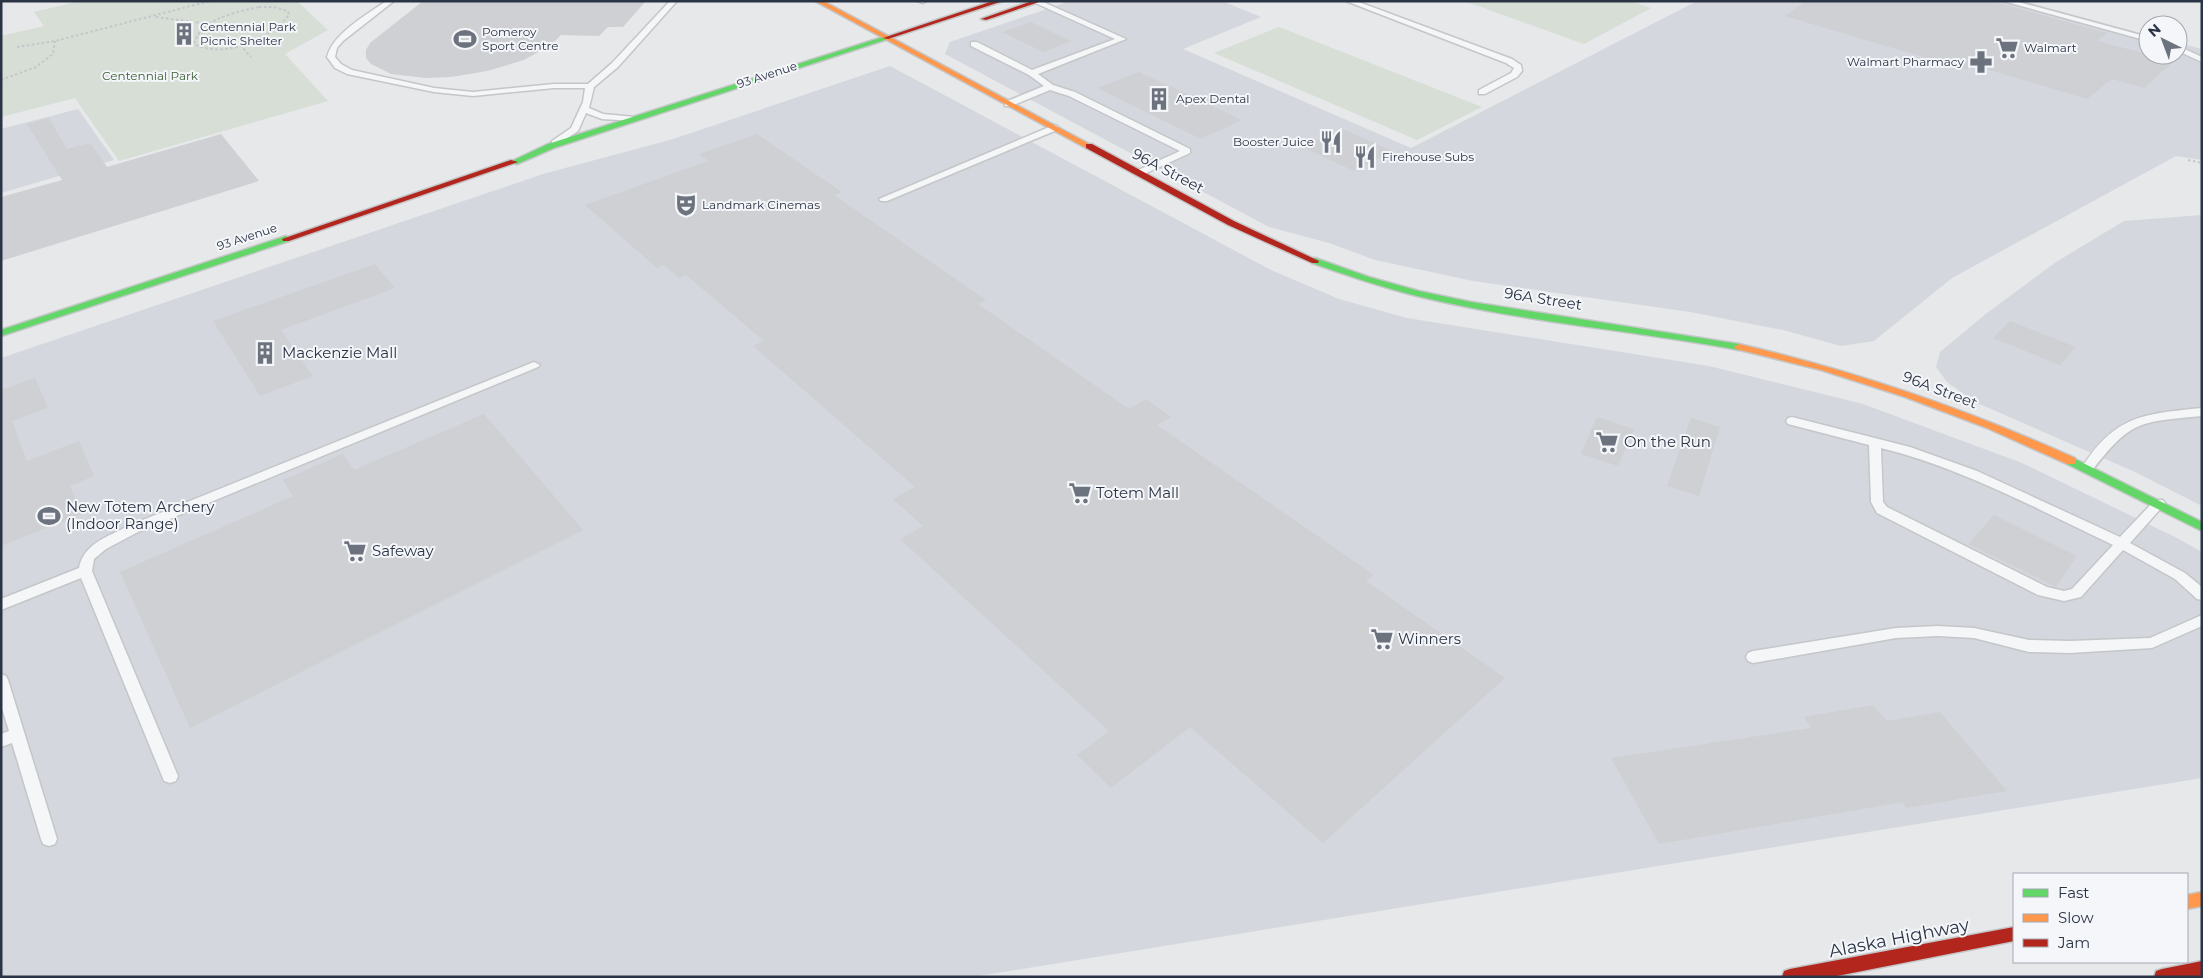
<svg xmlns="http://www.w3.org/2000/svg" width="2203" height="978" font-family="Montserrat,sans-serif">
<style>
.built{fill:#d4d7dd}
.green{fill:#d6ded6}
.building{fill:#ced0d3}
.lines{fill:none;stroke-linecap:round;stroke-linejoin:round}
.lane-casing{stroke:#c4c6c8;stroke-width:3}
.fast-casing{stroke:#c4c6c8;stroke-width:3}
.slow-casing{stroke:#c4c6c8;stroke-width:3}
.jam-casing{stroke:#c4c6c8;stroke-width:3}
.path{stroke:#c5c6ca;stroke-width:2;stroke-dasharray:2.5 2.5;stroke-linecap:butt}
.lane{fill:#f5f6f7;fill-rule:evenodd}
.fast{fill:#63d668;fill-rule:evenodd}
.slow{fill:#ff974d;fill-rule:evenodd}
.jam{fill:#b3261e;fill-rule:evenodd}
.labels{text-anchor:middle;stroke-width:4;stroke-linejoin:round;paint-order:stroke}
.far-poi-label{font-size:12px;fill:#2b3445;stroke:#f4f6f9;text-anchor:start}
.far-street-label{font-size:12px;fill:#2b3445;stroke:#f4f6f9}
.far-park-label{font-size:12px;fill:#3f6138;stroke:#f4f6f9}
.street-label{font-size:15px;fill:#2b3445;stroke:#f4f6f9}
.poi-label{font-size:15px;fill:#2b3445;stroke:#f4f6f9;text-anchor:start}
.near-street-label{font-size:18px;fill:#2b3445;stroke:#f4f6f9}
</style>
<rect width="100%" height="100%" fill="#e6e8ea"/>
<g class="built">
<path d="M 1070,1 L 1222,1 L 1261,17 L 1183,49 L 1411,148 L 1697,1 L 2023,1 L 2148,35 L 2148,55 L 2178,55 L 2178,43 L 2202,49 L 2202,160 L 2176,156 L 1952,278 L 1874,341 L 1841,346 L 1783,330 L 1690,312 L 1473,281 L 1375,260 L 1329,243 L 1269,227 L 945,54 L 950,42 Z"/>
<path d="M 890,66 L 1271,270 L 1339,299 L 1407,318 L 1709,366 L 1863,404 L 2022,463 L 2177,538 L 2202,552 L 2202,778 L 972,977 L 1,977 L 1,358 L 543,174 L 673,139 Z"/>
<path d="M 78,109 L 114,160 L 1,193 L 1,129 Z"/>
<path d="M 2202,215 L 2202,506 L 2135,472 L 1975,402 L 1947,382 L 1936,367 L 1940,352 L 1987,313 L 2056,262 L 2124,221 Z"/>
</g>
<g class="green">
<path d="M 80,1 L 297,1 L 328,30 L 285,54 L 328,101 L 119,161 L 75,98 L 1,117 L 1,36 L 44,26 L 34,12 Z"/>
<path d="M 1464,1 L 1629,1 L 1651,8 L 1584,44 Z"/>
<path d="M 1279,27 L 1482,107 L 1417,140 L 1214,53 Z"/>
</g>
<g class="building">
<path d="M 423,1 L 646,1 L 623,27 L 608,27 L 599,36 L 561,35 L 551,45 L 524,60 L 487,71 L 451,77 L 425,78 L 391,74 L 371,64 L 366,58 L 366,50 L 370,43 Z"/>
<path d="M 1806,1 L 1991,1 L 2107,33 L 2097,41 L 2174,61 L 2144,88 L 2112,79 L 2087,99 L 1973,65 L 1967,70 L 1785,16 Z"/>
<path d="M 1031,22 L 1071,41 L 1043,52 L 1002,32 Z"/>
<path d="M 1139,72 L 1206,103 L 1242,120 L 1201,139 L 1097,88 Z"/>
<path d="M 49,118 L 67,149 L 90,143 L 107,167 L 221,134 L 259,181 L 1,261 L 1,197 L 62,180 L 27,124 Z"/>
<path d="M 1343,129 L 1358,136 L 1393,151 L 1354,171 L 1302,147 Z"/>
<path d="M 757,134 L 842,192 L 834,195 L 986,300 L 978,304 L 1129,409 L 1146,399 L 1171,417 L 1157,425 L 1374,575 L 1366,581 L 1505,678 L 1323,843 L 1190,727 L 1111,788 L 1077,755 L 1109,731 L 900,539 L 923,526 L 893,499 L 915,487 L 753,346 L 764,341 L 686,275 L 679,278 L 664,265 L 657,268 L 585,205 L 708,161 L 699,154 Z"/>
<path d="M 375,264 L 395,288 L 281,330 L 313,376 L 260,396 L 213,321 Z"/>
<path d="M 2010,321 L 2076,347 L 2060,365 L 1993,338 Z"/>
<path d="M 35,378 L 48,408 L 12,421 L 27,461 L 79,441 L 94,476 L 70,486 L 81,514 L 1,546 L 1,390 Z"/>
<path d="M 484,414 L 583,530 L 190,728 L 120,572 L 293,496 L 283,480 L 343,454 L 354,470 Z"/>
<path d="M 1597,417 L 1634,429 L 1618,466 L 1581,454 Z"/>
<path d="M 1691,418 L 1720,427 L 1699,496 L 1667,486 Z"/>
<path d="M 1994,515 L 2077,556 L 2056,587 L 1968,544 Z"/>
<path d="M 1873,705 L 1887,721 L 1940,712 L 2007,791 L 1906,808 L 1903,802 L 1659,844 L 1611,758 L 1811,728 L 1804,717 Z"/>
</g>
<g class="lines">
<defs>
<g id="lane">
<path d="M 386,1 L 394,1 L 343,41 L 337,48 L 335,57 L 341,64 L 352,70 L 434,88 L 473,92 L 554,84 L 588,84 L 612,63 L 670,1 L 677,1 L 618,67 L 594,87 L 589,108 L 603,114 L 635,117 L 635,121 L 602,119 L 586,113 L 578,131 L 555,146 L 552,145 L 552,141 L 571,128 L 583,102 L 585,88 L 554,88 L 473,96 L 434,92 L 347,74 L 335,68 L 327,57 C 333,33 367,15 386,1 Z"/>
<path d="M 917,1 L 926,1 L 923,3 Z"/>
<path d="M 1041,1 L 1126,39 L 1038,74 L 1053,85 L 1075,92 L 1190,149 L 1190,153 L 1142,175 L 1136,175 L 1136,171 L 1180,151 L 1069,96 L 1050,90 L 1011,106 L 1005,106 L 1005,102 L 1044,86 L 1029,75 L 971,46 L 971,42 L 977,42 L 1032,70 L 1115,39 L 1033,2 Z"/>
<path d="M 1346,1 L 1356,1 L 1512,59 L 1521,65 L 1522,71 L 1517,77 L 1485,94 L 1479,94 L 1479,90 L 1511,73 L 1514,68 L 1506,63 Z"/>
<path d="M 2003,1 L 2015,1 L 2148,37 L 2148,41 Z"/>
<path d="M 2178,46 L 2202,57 L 2202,62 L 2178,51 Z"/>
<path d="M 1054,125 L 1057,126 L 1057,130 L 887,201 L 881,201 L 879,199 Z"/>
<path d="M 534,362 L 540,365 L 538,367 L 138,532 L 106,549 L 94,559 L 92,571 L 178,776 L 176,781 L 170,783 L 164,781 L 162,776 L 81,578 L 1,610 L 1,599 L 79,568 C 84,543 108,537 128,526 Z"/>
<path d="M 2202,408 L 2202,416 C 2139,422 2131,420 2091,472 L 2087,473 L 2081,469 C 2115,415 2143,414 2202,408 Z"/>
<path d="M 1792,417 L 1910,447 L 1977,471 L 2120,537 L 2155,500 L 2163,500 L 2165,503 L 2163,506 L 2130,543 L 2185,573 L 2202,587 L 2202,600 L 2197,599 L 2175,579 L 2123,550 L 2081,597 L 2064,601 L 2038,595 L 1877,513 L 1871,502 L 1869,445 L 1788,424 L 1786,421 L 1788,418 ZM 1881,448 C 1962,468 2037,509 2113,545 L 2072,589 L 2064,591 L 2047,587 L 1887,507 L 1883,502 Z"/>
<path d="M 2202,615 L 2202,626 L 2152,648 L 2070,653 L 2029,652 L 1974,638 L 1938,636 L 1896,638 L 1753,663 L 1748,661 L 1746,657 L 1748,653 L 1753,651 L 1896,628 L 1938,626 L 1974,628 L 2029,640 L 2070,641 L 2150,638 Z"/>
<path d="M 1,674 L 6,676 L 8,680 L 57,839 L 55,844 L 49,846 L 43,844 L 41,839 L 12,743 L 1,747 L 1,734 L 9,731 L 1,705 Z"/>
</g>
<g id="fast">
<path d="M 886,36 L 889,38 L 888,39 L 554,148 L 517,164 L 510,162 L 548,144 Z"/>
<path d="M 286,236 L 290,239 L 289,241 L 1,336 L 1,330 Z"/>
<path d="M 1315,258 L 1369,277 L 1419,291 L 1471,302 L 1739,344 L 1744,347 L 1739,350 C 1632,330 1523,322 1417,296 C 1381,287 1346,275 1312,263 L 1312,259 Z"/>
<path d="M 2071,457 L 2202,522 L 2202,531 L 2067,464 L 2066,461 L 2067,458 Z"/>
</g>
<g id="slow">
<path d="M 815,1 L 823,1 L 1093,146 L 1086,148 Z"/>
<path d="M 1739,344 C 1855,371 1966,409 2075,458 L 2076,461 L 2075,464 L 2067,464 L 1987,428 L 1905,397 L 1821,370 L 1736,349 L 1734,347 Z"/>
<path d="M 2202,892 L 2202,906 L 2187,909 L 2187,895 Z"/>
</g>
<g id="jam">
<path d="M 993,1 L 1003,1 L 888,39 L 883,38 Z"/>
<path d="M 1032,1 L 1042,1 L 986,20 L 981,19 Z"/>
<path d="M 1086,144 L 1092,144 L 1234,221 L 1319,261 L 1318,263 L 1312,263 L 1228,225 L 1086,148 Z"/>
<path d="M 511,160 L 518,162 L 289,241 L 283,241 L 282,239 Z"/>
<path d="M 2014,927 L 2014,941 L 1832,977 L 1782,977 L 1784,971 L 1790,969 Z"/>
<path d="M 2202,961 L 2202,977 L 2154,977 L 2156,971 L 2162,969 Z"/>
</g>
</defs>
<use href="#lane" class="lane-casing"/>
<use href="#fast" class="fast-casing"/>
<use href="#slow" class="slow-casing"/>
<use href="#jam" class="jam-casing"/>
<g class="path">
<path d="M 259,7 L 273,7 L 288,11 L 289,15 C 268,40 225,59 194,44 C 201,18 237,12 259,7 Z"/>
<path d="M 156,17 L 209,24"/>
<path d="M 240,45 L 251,57"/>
<path d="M 17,47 L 55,41 L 210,1"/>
<path d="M 1,80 L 36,67 L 53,54 L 55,41"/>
<path d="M 2188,160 L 2202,163"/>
</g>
<use href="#lane" class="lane"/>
<use href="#fast" class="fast"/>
<use href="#slow" class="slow"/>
<use href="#jam" class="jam"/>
</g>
<defs>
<symbol id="building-bare" viewBox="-9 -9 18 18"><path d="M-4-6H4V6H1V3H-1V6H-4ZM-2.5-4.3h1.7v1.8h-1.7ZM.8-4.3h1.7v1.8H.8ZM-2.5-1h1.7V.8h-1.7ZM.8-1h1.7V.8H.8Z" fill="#6c737f" stroke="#f4f6f9" stroke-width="2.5" paint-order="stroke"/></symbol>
<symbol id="stadium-bare" viewBox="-9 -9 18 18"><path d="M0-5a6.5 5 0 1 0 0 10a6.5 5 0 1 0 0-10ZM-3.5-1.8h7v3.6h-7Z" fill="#6c737f" stroke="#f4f6f9" stroke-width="2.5" paint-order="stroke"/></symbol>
<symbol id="supermarket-bare" viewBox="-9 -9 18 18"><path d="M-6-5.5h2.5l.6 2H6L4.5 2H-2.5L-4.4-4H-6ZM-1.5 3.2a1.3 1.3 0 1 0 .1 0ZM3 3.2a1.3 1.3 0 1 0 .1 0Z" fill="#6c737f" stroke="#f4f6f9" stroke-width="2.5" paint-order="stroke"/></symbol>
<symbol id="pharmacy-bare" viewBox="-9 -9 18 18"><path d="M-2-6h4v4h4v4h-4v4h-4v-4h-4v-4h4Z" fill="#6c737f" stroke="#f4f6f9" stroke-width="2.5" paint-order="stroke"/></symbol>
<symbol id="restaurant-bare" viewBox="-9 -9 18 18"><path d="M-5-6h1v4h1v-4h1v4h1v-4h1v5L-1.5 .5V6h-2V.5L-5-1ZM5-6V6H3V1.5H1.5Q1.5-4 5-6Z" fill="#6c737f" stroke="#f4f6f9" stroke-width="2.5" paint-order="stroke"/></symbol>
<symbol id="theatre-bare" viewBox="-9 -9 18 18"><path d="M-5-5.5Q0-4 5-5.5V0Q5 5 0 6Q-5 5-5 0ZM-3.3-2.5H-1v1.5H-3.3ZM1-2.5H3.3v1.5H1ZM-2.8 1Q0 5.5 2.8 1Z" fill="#6c737f" stroke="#f4f6f9" stroke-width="2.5" paint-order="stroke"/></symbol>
</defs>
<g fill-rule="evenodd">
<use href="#building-bare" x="168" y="18" width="32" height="32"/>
<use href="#stadium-bare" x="449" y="23" width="32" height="32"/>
<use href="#supermarket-bare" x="1991" y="32" width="32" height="32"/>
<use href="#pharmacy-bare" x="1965" y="46" width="32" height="32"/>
<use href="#building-bare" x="1143" y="83" width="32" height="32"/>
<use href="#restaurant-bare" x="1315" y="126" width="32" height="32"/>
<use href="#restaurant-bare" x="1349" y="141" width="32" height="32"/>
<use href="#theatre-bare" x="670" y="189" width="32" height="32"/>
<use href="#building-bare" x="249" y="337" width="32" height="32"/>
<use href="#supermarket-bare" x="1591" y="426" width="32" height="32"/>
<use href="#supermarket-bare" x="1064" y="477" width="32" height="32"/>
<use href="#stadium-bare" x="33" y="500" width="32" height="32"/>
<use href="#supermarket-bare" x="339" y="535" width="32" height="32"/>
<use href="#supermarket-bare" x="1366" y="623" width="32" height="32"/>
</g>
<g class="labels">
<g class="far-poi-label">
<text x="200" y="31">Centennial Park<tspan x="200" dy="14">Picnic Shelter</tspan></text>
<text x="482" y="36">Pomeroy<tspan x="482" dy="14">Sport Centre</tspan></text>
<text x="2024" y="52">Walmart</text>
<text x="1964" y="66" text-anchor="end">Walmart Pharmacy</text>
<text x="1176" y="103">Apex Dental</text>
<text x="1314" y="146" text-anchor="end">Booster Juice</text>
<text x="1382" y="161">Firehouse Subs</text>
<text x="702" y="209">Landmark Cinemas</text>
</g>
<g class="far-street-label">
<text transform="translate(767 75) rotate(-18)" y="4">93 Avenue</text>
<text transform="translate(247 237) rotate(-18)" y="4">93 Avenue</text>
</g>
<g class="far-park-label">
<text x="150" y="80">Centennial Park</text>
</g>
<g class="street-label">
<text transform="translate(1168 171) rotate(28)" y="5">96A Street</text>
<text transform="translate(1543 299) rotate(9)" y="5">96A Street</text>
<text transform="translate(1940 390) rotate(21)" y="5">96A Street</text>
</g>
<g class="poi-label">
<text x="282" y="358">Mackenzie Mall</text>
<text x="1624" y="447">On the Run</text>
<text x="1096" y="498">Totem Mall</text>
<text x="66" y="512">New Totem Archery<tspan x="66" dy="17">(Indoor Range)</tspan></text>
<text x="372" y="556">Safeway</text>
<text x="1398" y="644">Winners</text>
</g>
<g class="near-street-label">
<text transform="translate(1899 938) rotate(-11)" y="6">Alaska Highway</text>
</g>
</g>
<rect width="2203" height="978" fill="none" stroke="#2b3445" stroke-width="5"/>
<rect x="2013" y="873" width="175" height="90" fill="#f4f6f9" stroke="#a4a8b1"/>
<rect x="2023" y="889" width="25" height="8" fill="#63d668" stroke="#a4a8b1"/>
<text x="2058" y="898" font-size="15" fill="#2b3445">Fast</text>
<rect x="2023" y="914" width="25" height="8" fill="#ff974d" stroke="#a4a8b1"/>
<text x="2058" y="923" font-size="15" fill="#2b3445">Slow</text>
<rect x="2023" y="939" width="25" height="8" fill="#b3261e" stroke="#a4a8b1"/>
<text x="2058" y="948" font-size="15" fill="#2b3445">Jam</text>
<g transform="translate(2163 40) rotate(318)"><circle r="24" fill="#f4f6f9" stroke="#a4a8b1"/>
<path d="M0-4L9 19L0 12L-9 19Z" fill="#6c737f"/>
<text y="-8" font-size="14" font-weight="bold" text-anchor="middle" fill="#2b3445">N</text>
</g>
</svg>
